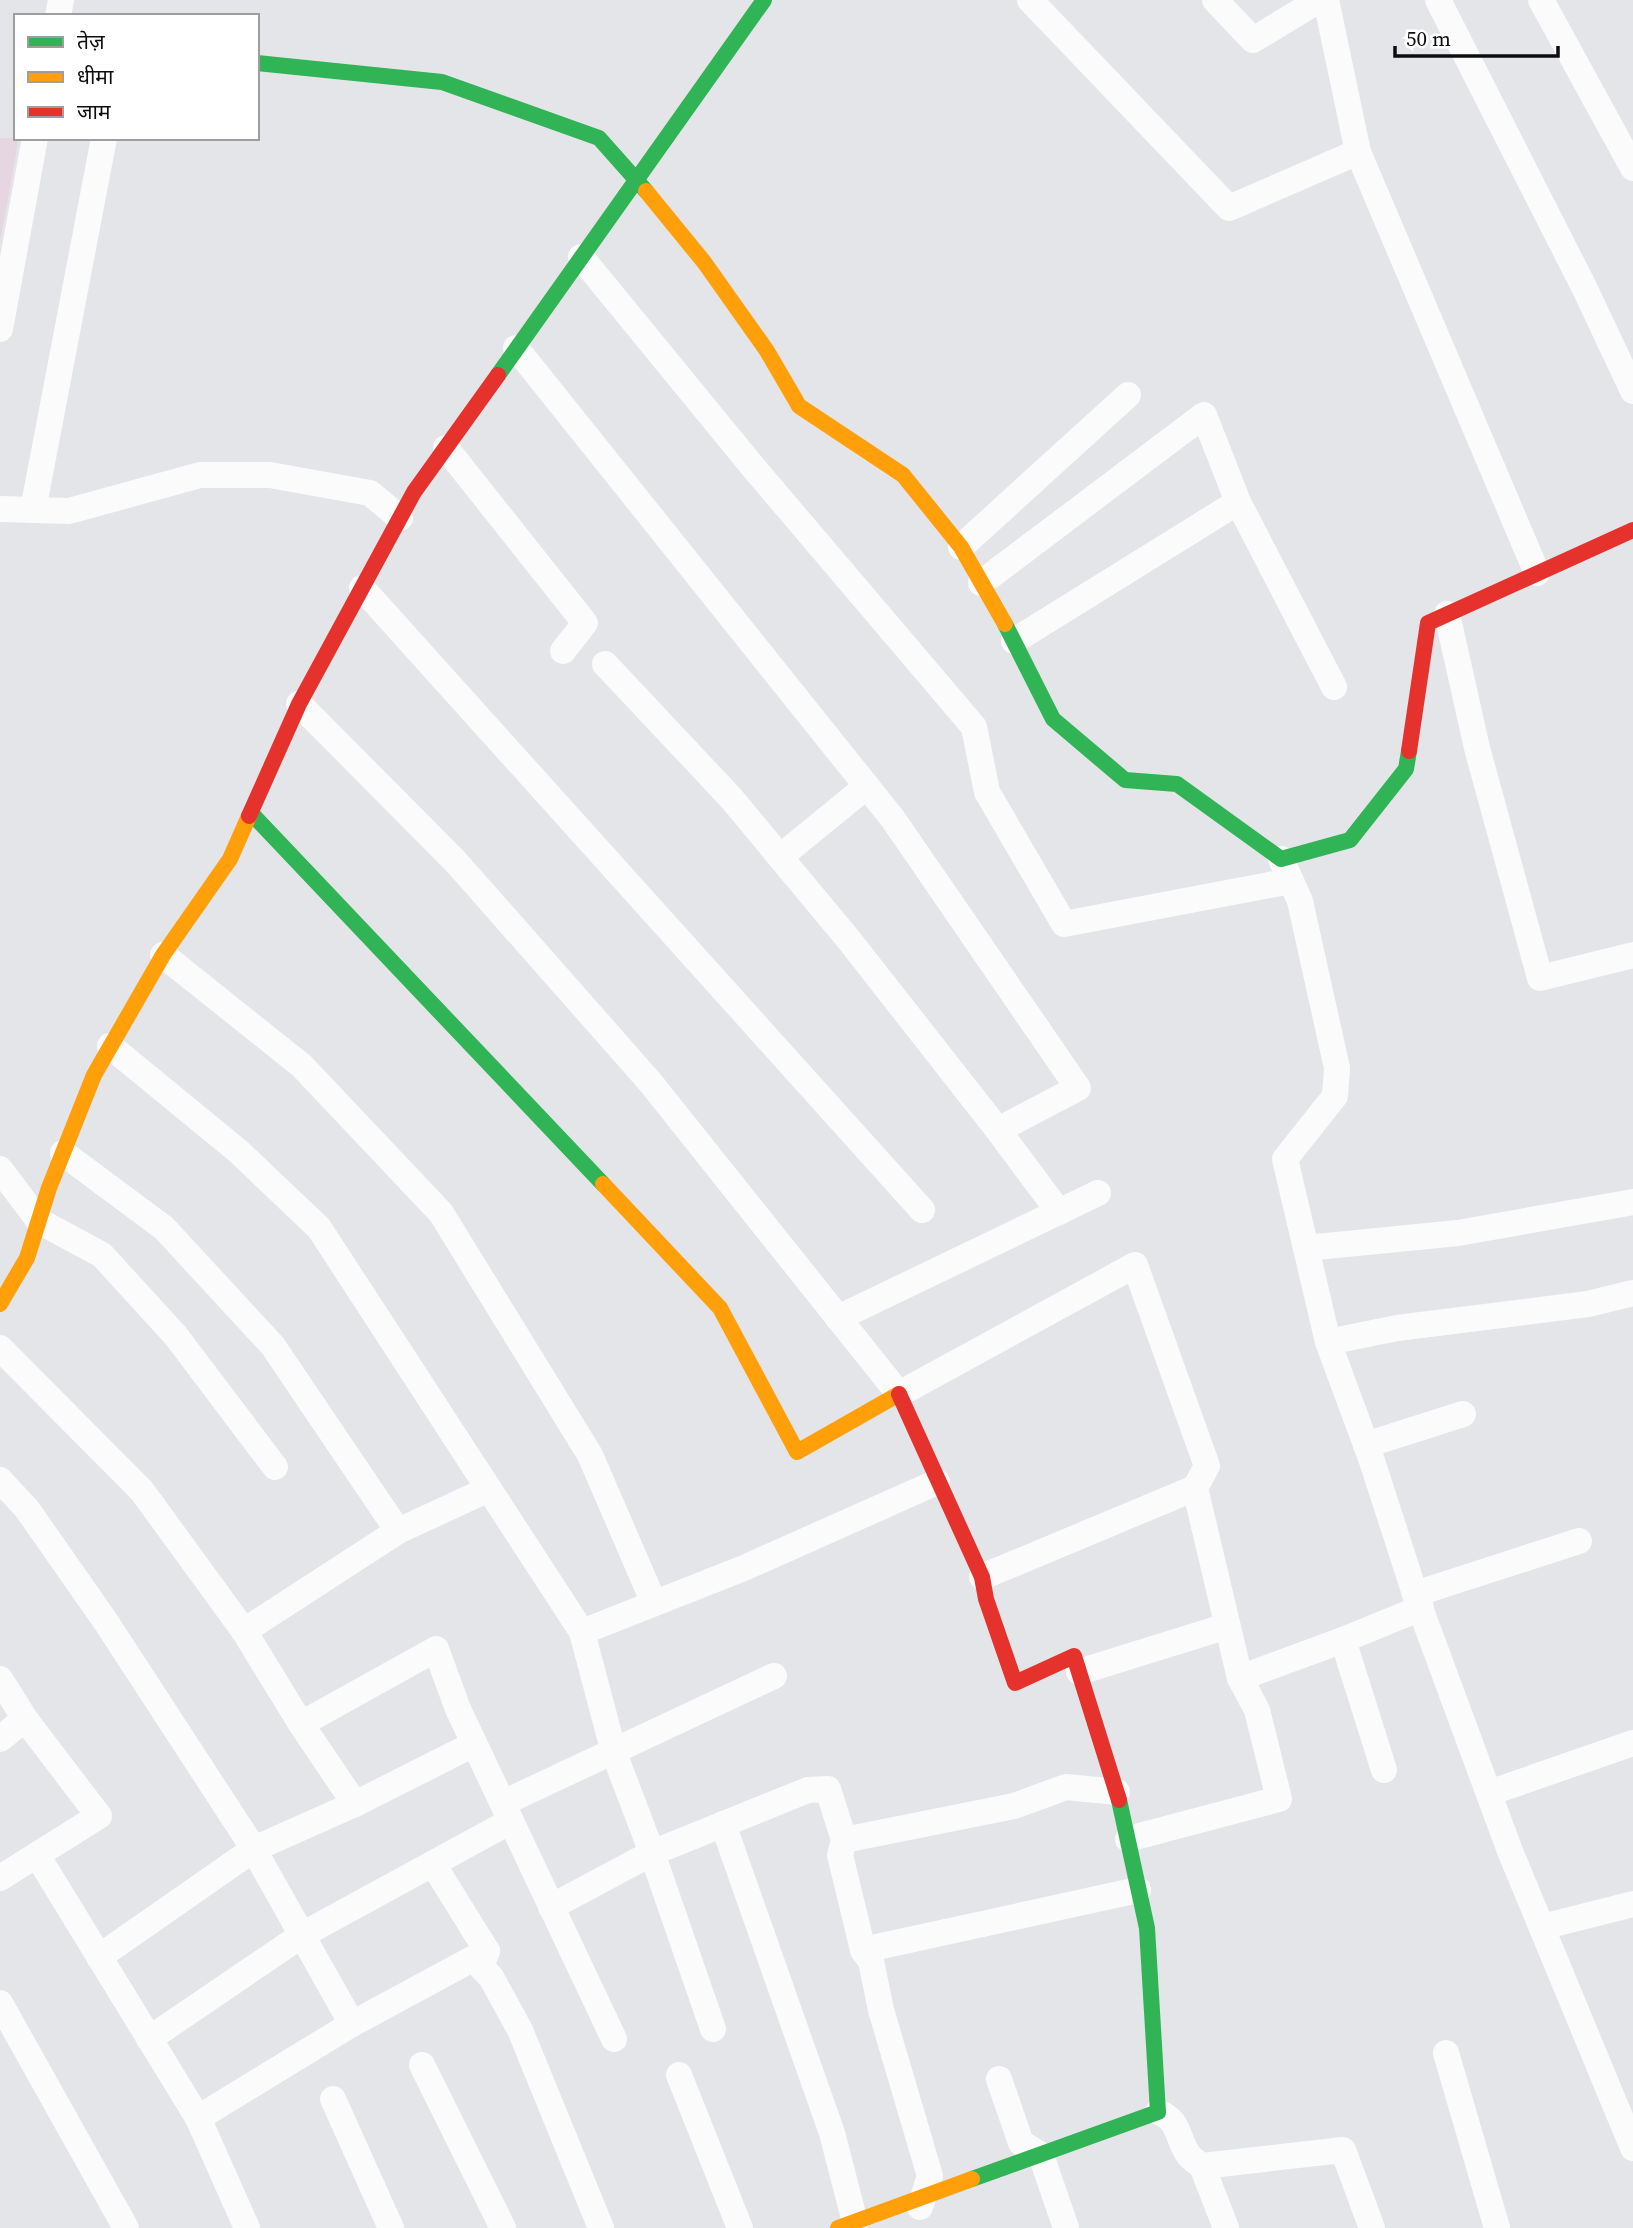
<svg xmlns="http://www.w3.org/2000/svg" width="1633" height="2228" font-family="'Source Serif 4','Noto Sans Devanagari',serif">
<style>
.building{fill:#e5d6e2}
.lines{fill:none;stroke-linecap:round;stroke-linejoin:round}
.street{stroke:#fbfbfc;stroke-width:26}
.fast{stroke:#30b455;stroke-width:16}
.slow{stroke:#ff9f0a;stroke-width:16}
.jam{stroke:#e5322d;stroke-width:16}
</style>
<rect width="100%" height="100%" fill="#e4e5e9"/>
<path class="building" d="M 0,138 L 19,138 L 0,242 Z"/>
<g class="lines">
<g class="street">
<path d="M 1030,0 L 1229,208 L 1358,152"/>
<path d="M 1215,0 L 1253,40 L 1319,0"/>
<path d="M 1326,0 L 1358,152 L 1537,573"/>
<path d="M 1438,0 L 1584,287 L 1633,391"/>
<path d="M 1541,0 L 1633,168"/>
<path d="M 58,16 L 61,0"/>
<path d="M 581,257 L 753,467 L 974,727 L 987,792 L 1064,924 L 1291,881"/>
<path d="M 0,329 L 35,138"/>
<path d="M 516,348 L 893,819 L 1078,1088 L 998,1130 L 849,940 L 731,798 L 605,664"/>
<path d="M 446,448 L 585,623 L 563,651"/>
<path d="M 0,509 L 69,511 L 200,475 L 270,475 L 370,493 L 400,518"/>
<path d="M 33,510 L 104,138"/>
<path d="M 961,547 L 1128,395"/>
<path d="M 981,583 L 1204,415 L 1238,502"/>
<path d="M 362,588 L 922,1210"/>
<path d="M 1447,614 L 1477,748 L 1540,978 L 1633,955"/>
<path d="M 1014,641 L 1238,502 L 1334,687"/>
<path d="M 299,704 L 456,862 L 650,1082 L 899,1394 L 1135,1265 L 1207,1466 L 1195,1488 L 1240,1678 L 1257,1710 L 1279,1799 L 1128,1839"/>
<path d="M 780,857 L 867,786"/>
<path d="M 1281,859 L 1300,901 L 1337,1068 L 1335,1096 L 1285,1159 L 1328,1342 L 1372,1461 L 1415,1594 L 1510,1851 L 1633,2148"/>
<path d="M 163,955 L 302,1066 L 441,1213 L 590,1455 L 654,1603"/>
<path d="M 110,1046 L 238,1151 L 319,1228 L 582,1632 L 744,1568 L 937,1482"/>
<path d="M 998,1130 L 1059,1212"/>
<path d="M 63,1153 L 164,1228 L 273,1346 L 398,1531"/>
<path d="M 0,1169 L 39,1221 L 102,1255 L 176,1336 L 275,1467"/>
<path d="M 1306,1248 L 1458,1233 L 1633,1202"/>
<path d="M 838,1318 L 1098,1193"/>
<path d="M 1328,1342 L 1397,1328 L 1588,1304 L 1633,1293"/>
<path d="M 0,1348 L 142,1491 L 244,1631 L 301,1724 L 355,1804"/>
<path d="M 1366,1445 L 1463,1414"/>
<path d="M 0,1480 L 27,1509 L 106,1622 L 250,1843 L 352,2024 L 487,1951"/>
<path d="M 982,1577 L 1195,1488"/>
<path d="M 1415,1594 L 1579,1541"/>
<path d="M 244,1631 L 398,1531 L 489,1489"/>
<path d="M 582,1632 L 614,1753 L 652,1853 L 713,2029"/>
<path d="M 1343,1640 L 1384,1770"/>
<path d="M 1079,1672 L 1227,1626"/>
<path d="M 1240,1678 L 1343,1640 L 1421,1608"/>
<path d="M 0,1679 L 25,1719"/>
<path d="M 301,1724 L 436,1649 L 458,1709 L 614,2039"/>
<path d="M 0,1739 L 25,1719 L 99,1816 L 0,1878"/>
<path d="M 1489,1793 L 1633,1743"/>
<path d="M 503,1803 L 774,1676"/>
<path d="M 723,1824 L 832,2133 L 855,2222"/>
<path d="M 844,1840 L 1014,1806 L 1066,1787 L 1117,1792"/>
<path d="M 37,1855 L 198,2118 L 247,2228"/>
<path d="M 433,1864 L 487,1951 L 481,1967 L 491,1977 L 520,2030 L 601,2228"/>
<path d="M 551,1907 L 652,1853 L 808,1790 L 828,1789 L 844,1840 L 840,1855 L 863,1950 L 871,1961 L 881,2010 L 930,2176 L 920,2207"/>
<path d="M 1542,1927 L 1633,1904"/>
<path d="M 863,1950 L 1138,1890"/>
<path d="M 99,1957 L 254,1849 L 355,1804 L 474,1744"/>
<path d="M 0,2003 L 126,2228"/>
<path d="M 149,2039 L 302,1935 L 511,1821"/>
<path d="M 1446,2053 L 1497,2228"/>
<path d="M 422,2065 L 503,2228"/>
<path d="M 679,2075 L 740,2228"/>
<path d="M 999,2079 L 1021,2143 L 1041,2155 L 1066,2228"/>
<path d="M 333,2099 L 391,2228"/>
<path d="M 1158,2112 C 1181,2121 1176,2137 1188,2154 C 1191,2159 1198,2163 1202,2166 L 1343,2150 L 1372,2228"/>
<path d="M 198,2118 L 352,2024"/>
<path d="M 1202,2166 L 1226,2228"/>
</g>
<g class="fast">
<path d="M 257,63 L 442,82 L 599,138 L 646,191"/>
<path d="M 498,375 L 764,0"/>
<path d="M 1005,624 L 1053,719 L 1125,780 L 1177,784 L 1281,859 L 1350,840 L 1406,769 L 1409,751"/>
<path d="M 251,813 L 603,1184"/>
<path d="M 972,2179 L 1158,2112 L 1147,1928 L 1119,1800"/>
</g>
<g class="slow">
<path d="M 646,191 L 704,262 L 767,351 L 799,406 L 903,475 L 961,547 L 1005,624"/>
<path d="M 603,1184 L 720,1308 L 797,1452 L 899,1394"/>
<path d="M 0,1304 L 27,1258 L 49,1188 L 94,1075 L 163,955 L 230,859 L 249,816"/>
<path d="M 838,2228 L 972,2179"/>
</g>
<g class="jam">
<path d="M 1409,751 L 1428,623 L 1633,530"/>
<path d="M 249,816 L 299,704 L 414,492 L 498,375"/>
<path d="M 899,1394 L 982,1577 L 986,1599 L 1015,1683 L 1074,1656 L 1119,1800"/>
</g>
</g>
<rect x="14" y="14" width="245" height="126" fill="#ffffff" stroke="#9e9e9f" stroke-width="2"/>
<rect x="28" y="37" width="35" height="10" fill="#30b455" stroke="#9e9e9f" stroke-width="2"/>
<text x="77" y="49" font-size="21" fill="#0c0d0f">तेज़</text>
<rect x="28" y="72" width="35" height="10" fill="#ff9f0a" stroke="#9e9e9f" stroke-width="2"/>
<text x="77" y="84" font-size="21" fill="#0c0d0f">धीमा</text>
<rect x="28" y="107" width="35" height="10" fill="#e5322d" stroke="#9e9e9f" stroke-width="2"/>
<text x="77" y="119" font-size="21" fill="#0c0d0f">जाम</text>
<path d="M1395 46v10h163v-10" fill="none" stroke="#0c0d0f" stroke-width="3.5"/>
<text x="1406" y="46" font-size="21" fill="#0c0d0f" stroke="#ffffff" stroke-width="5" paint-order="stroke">50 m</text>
</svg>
